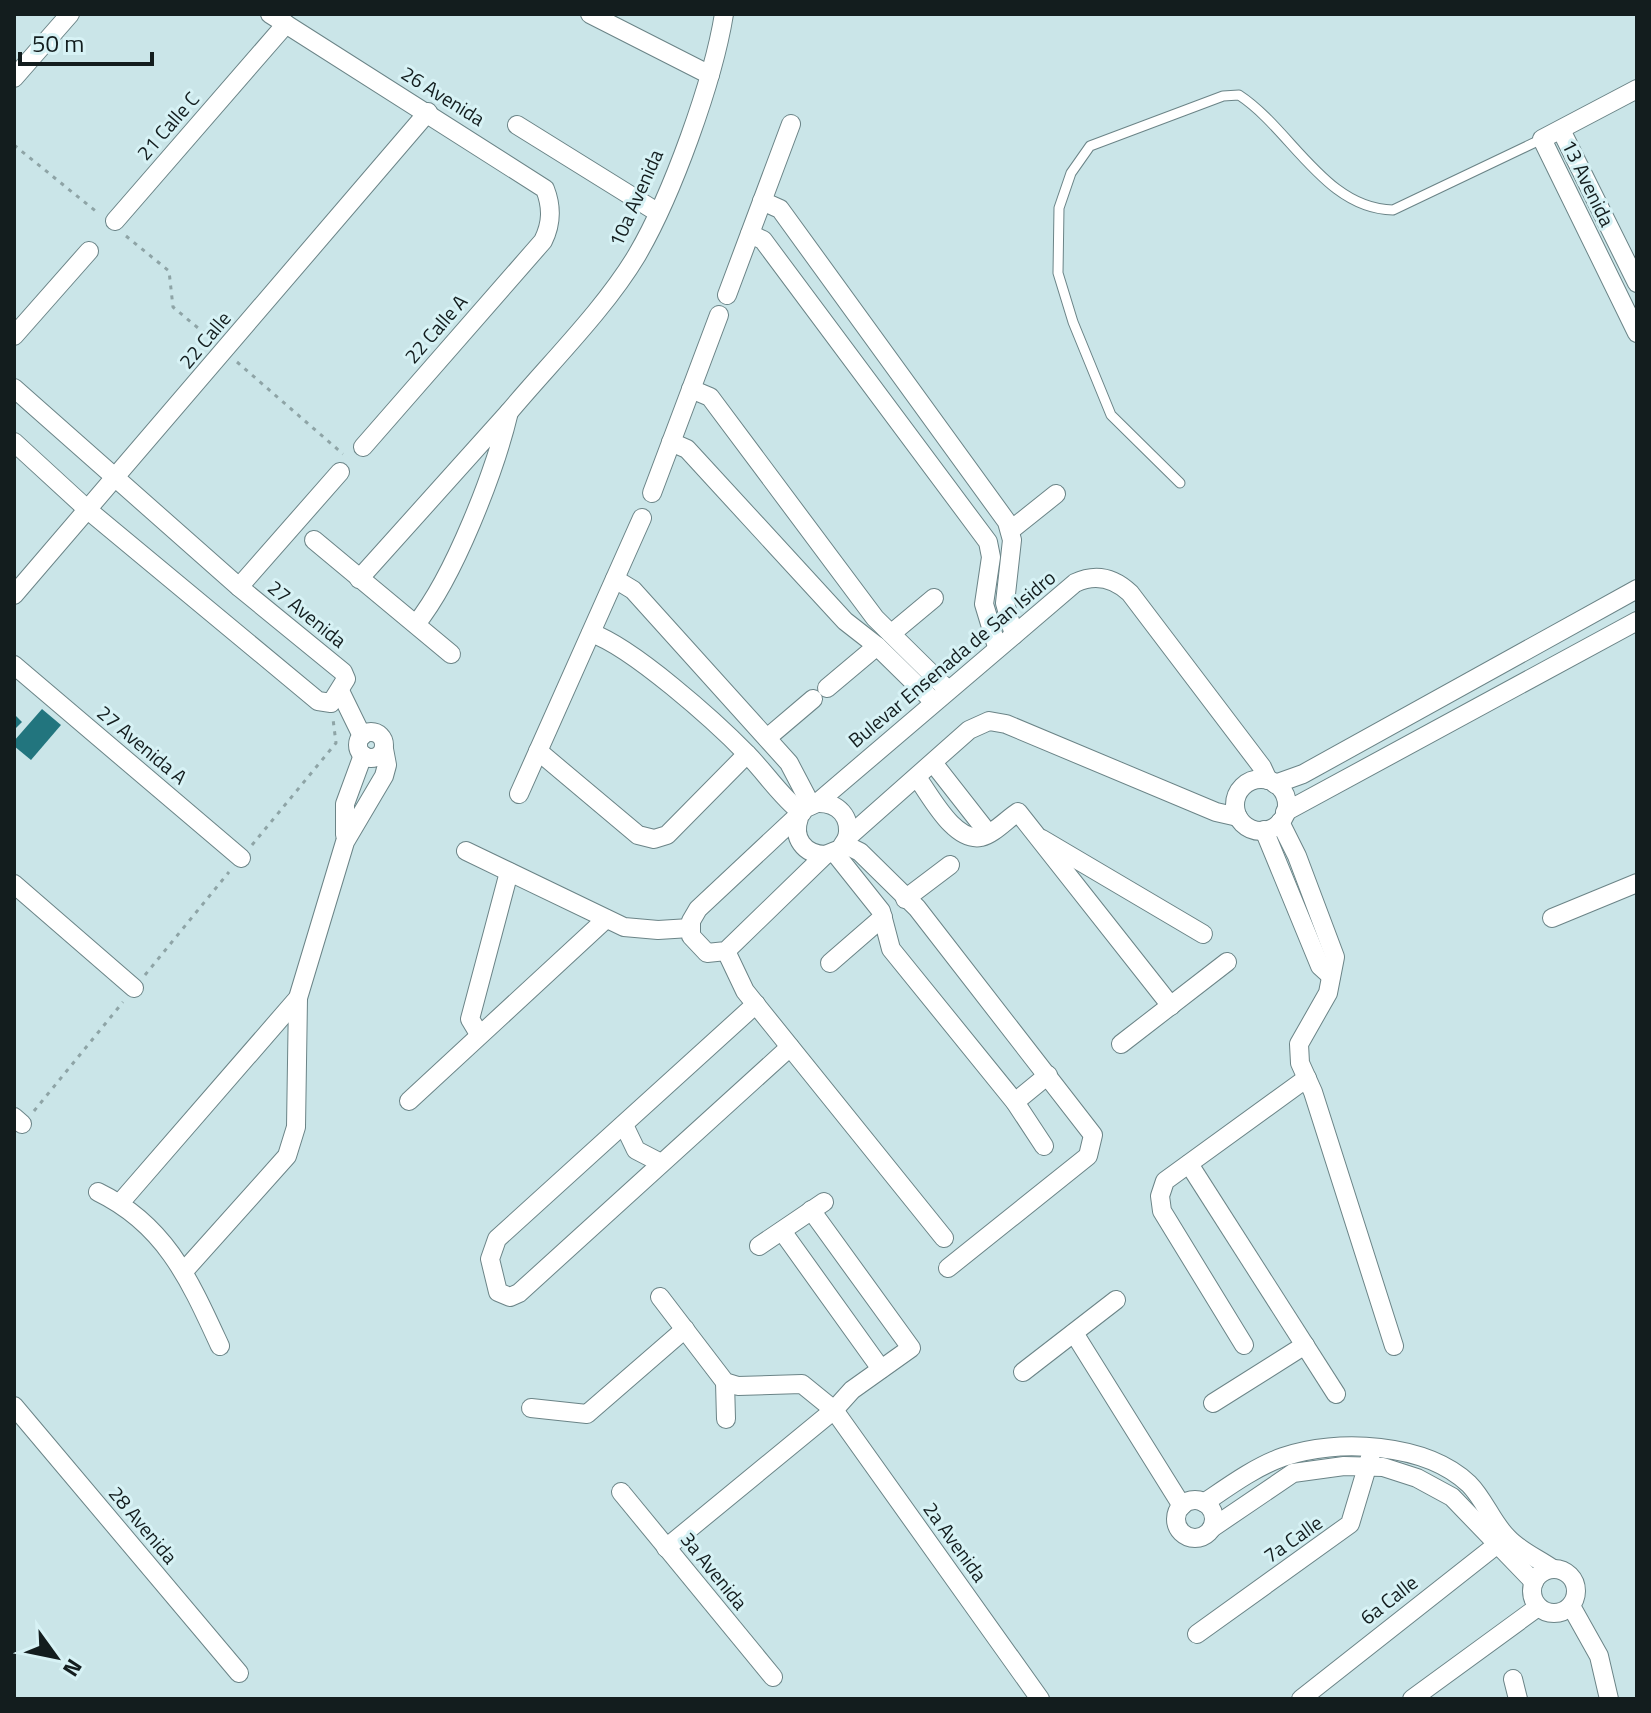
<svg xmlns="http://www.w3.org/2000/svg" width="1651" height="1713" font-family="'Titillium Web',sans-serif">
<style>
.building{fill:#22757e}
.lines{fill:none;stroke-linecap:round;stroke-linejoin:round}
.lane-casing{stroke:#6b8487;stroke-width:11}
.street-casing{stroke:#6b8487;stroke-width:20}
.path{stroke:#8ea4a6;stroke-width:3;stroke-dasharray:4 6;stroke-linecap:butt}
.lane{stroke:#fff;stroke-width:9}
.street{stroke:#fff;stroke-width:18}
.labels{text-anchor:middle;stroke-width:6;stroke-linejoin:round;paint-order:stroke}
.street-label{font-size:20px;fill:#131d1e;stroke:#d7f2f5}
</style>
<rect width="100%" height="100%" fill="#cae5e8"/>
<g class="building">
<path d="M 42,709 L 61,725 L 31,760 L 14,746 L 14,741 Z"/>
<path d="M 14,714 L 22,722 L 14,730 Z"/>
</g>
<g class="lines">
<defs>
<path id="lane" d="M 1180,483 L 1111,415 L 1073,322 L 1058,273 L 1059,208 L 1071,173 L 1090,146 L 1223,96 L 1239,95 C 1291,129 1325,209 1393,210 L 1542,139"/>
<g id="street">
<path d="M 270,14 L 545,189 C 552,207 552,223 543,241 L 363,447"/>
<path d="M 590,14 L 710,75"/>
<path d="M 14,78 L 70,14"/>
<path d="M 1637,89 L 1542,139 L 1637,333"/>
<path d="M 517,125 L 657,212"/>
<path d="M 1561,130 L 1637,283"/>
<path d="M 762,201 L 780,209 L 1007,522 L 1012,540 L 1005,603 L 1014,635"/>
<path d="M 115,221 L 286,24"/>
<path d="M 750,234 L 763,240 L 988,542 L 991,557 L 984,604 L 997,647"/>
<path d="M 727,295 L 791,124"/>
<path d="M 14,336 L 89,251"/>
<path d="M 14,388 L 239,587 L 343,672 L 346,679 L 331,703 L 318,701 L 88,510 L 14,442"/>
<path d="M 691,389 L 710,397 L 875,618 L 948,690"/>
<path d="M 509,412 C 550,363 604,310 637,255 C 672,195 713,82 724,14"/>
<path d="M 671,442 L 687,449 L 845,621 L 877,646 L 934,702"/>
<path d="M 652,493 L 719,315"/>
<path d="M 1011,530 L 1056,494"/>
<path d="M 314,540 L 451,654"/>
<path d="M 359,579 L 509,412 C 495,471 454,577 416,624"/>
<path d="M 615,579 L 633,590 L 789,763 L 811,805"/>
<path d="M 239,587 L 340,472"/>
<path d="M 14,595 L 428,112"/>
<path d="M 591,633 C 632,647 715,721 747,754 C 766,773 780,796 802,813"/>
<path d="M 892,633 L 934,598"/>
<path d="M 14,665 L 241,858"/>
<path d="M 827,688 L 877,646"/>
<path d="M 340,691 L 362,736"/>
<circle cx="371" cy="745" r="13"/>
<path d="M 767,738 L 813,699"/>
<path d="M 538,751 L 638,835 L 654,839 L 667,835 L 747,754"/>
<path d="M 934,764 L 988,833"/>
<path d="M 918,779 C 931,796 954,842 981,837 C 994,834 1007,819 1018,812 L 1171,1006"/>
<circle cx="1261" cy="805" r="26"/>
<path d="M 1275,784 L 1303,774 L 1637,589"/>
<path d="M 519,794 L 642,518"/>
<path d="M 817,803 C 838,802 852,817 847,838"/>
<path d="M 1285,812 L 1637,621"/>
<path d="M 1238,817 L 1216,812 L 1006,724 L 989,721 L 969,730 L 847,838 L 840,849 L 825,855 L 726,951 L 707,953 L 691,936 L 691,921 L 698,909 L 806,808 L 817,803 L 1075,583 C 1096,573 1114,578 1130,593 L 1262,767 L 1268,780"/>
<path d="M 799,818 C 792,838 804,854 825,855"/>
<path d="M 1280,822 L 1297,856 L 1335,957 L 1328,993 L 1299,1044 L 1300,1063 L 1313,1092 L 1394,1346"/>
<path d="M 1264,830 L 1320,966 L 1331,976"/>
<path d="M 345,835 L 345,804 L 363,755"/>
<path d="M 1042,839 L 1203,934"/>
<path d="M 844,844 L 860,852 L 917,908 L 1093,1135 L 1088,1156 L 948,1268"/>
<path d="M 466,851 L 624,927 L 658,930 L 690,928"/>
<path d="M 834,852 L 881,911 L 891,949 L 1015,1102 L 1044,1146"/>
<path d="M 14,884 L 134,988"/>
<path d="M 905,899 L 950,865"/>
<path d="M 1552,918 L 1637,883"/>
<path d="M 726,951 L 745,991 L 944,1238"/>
<path d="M 830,963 L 883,917"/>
<path d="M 756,1004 L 497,1239 L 490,1259 L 498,1292 L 510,1297 L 519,1293 L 790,1047"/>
<path d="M 479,1034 L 470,1019 L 509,872"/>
<path d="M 1121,1044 L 1227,962"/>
<path d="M 409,1101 L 606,919"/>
<path d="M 1015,1102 L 1048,1075"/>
<path d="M 14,1117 L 22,1124"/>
<path d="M 624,1125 L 636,1150 L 661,1163"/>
<path d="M 1189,1164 L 1336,1394"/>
<path d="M 98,1192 C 166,1225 190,1281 220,1346"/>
<path d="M 120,1203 L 298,998 L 345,842 L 384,776 L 387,765 L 384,749"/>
<path d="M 782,1231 L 881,1369"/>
<path d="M 759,1246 L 824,1202"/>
<path d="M 185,1270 L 287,1156 L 296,1127 L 298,998"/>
<path d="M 660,1297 L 725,1382 L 738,1386 L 802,1384 L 834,1410 L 1040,1699"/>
<path d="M 1074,1333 L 1182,1506"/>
<path d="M 1244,1345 L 1162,1211 L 1160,1196 L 1165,1181 L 1307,1078"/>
<path d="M 1023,1372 L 1116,1300"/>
<path d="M 725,1382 L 726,1419"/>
<path d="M 1213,1403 L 1305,1345"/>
<path d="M 14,1406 L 239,1673"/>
<path d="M 531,1408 L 587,1414 L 685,1329"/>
<path d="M 621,1492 L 773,1677"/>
<circle cx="1195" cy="1519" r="19"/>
<path d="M 1204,1503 C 1229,1486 1255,1467 1283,1457 C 1337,1438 1426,1443 1469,1484 C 1485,1500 1492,1523 1508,1538 C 1520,1551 1539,1559 1553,1569"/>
<path d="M 1212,1528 L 1293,1473 L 1344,1466 L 1383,1467 L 1417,1478 L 1452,1497 L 1534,1582"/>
<path d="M 666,1548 L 834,1410 L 852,1390 L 911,1348 L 811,1210"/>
<circle cx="1554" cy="1591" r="22"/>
<path d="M 1571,1606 L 1599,1656 L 1609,1699"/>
<path d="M 1197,1634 L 1350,1524 L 1371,1454"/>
<path d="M 1513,1679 L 1518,1699"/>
<path d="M 1301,1699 L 1504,1539"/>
<path d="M 1412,1699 L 1538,1607"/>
</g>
</defs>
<use href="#lane" class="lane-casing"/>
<use href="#street" class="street-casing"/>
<g class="path">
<path d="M 14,145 L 98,213"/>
<path d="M 126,236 L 169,271 L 173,307 L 210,338"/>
<path d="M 237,362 L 343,454"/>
<path d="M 252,845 L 336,743 L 333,719"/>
<path d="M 145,975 L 229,872"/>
<path d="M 34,1111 L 123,1002"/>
</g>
<use href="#lane" class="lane"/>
<use href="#street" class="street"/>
</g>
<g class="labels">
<g class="street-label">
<text transform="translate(443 96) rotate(32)" y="7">26 Avenida</text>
<text transform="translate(168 126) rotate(-49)" y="7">21 Calle C</text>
<text transform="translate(1588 183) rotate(64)" y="7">13 Avenida</text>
<text transform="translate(636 198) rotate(-66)" y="7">10a Avenida</text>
<text transform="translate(436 329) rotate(-49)" y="7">22 Calle A</text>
<text transform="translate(205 340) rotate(-50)" y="7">22 Calle</text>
<text transform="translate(307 614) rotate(39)" y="7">27 Avenida</text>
<text transform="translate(952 659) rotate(-40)" y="7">Bulevar Ensenada de San Isidro</text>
<text transform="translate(142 745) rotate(40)" y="7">27 Avenida A</text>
<text transform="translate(143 1525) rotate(50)" y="7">28 Avenida</text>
<text transform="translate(1293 1539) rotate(-35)" y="7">7a Calle</text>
<text transform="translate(955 1542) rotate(54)" y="7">2a Avenida</text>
<text transform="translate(714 1571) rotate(51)" y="7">3a Avenida</text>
<text transform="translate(1389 1600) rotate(-38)" y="7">6a Calle</text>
</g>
</g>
<rect width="1651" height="1713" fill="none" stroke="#131d1e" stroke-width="32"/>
<g transform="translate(56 1657) rotate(123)" stroke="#d7f2f5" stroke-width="6" paint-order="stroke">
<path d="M0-6L14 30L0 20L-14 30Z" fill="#131d1e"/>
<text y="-12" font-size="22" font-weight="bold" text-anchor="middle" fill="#131d1e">N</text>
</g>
<path d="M20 52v12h132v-12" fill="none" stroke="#131d1e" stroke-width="4"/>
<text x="32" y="52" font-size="24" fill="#131d1e" stroke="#d7f2f5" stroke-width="6" paint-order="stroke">50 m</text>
</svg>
